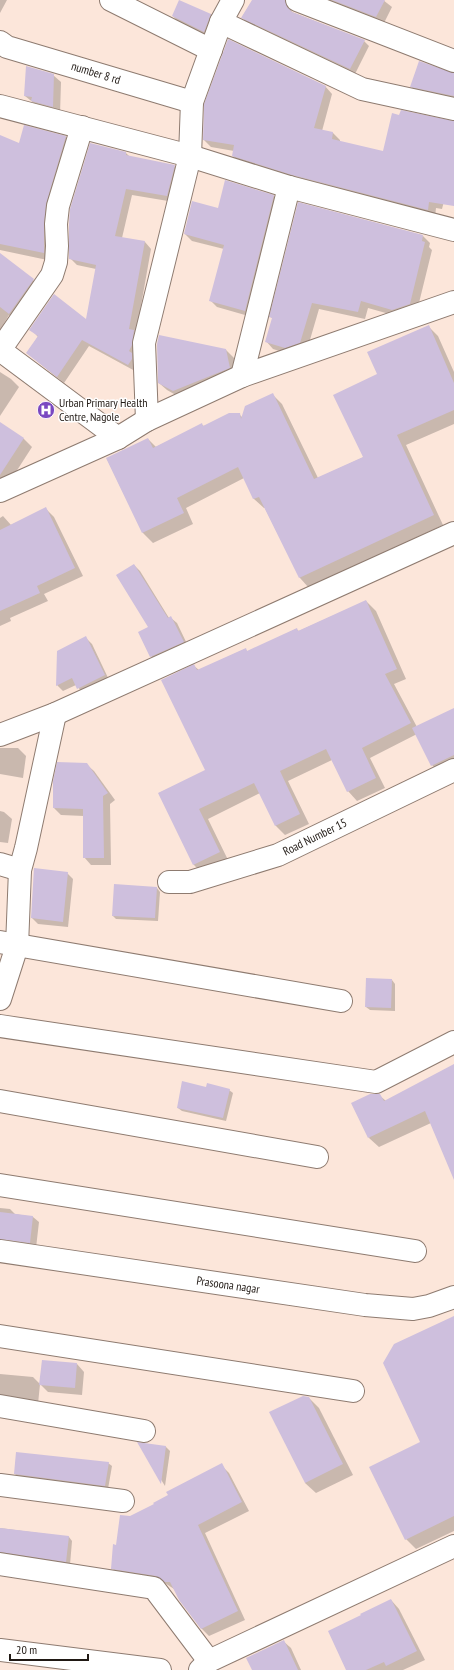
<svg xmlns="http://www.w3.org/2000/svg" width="454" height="1670" font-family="'PT Sans Narrow',sans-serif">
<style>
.shadow{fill:#0003}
.building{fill:#cebfdd}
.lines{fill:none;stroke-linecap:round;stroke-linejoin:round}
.street-casing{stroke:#8e7b70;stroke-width:24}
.street{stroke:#fff;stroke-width:22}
.labels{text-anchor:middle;stroke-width:3;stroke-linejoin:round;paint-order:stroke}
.street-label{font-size:12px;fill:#201914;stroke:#fff}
.poi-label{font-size:12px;fill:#201914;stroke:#fff;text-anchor:start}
</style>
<rect width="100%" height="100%" fill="#fce6da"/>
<g class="shadow">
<path d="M 0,0 L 7,0 L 0,13 Z"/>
<path d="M 253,0 L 291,0 L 290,8 L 292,12 L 364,41 L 369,46 L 355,74 L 247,23 L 242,17 Z"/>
<path d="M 325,0 L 383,0 L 392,7 L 384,23 Z"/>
<path d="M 211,14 L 218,22 L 211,39 L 180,24 L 173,16 Z"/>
<path d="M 454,74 L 454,101 L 416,92 L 411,86 Z"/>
<path d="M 53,75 L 61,82 L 60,114 L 40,108 L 25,96 Z"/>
<path d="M 325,86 L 332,94 L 322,131 L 333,133 L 340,140 L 340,142 L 384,152 L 400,116 L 454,122 L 454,162 L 442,209 L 436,208 L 435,217 L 240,163 L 233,156 L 234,151 L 211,147 L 204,140 Z"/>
<path d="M 0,136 L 20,145 L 66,137 L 74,145 L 52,261 L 0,250 Z"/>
<path d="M 126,153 L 130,157 L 174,166 L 181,173 L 174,202 L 132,195 L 122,238 L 145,242 L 151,249 L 136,334 L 135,371 L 89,346 L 64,383 L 27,353 L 38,337 L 31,329 L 87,321 L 96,269 L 77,265 L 70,258 Z"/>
<path d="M 274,196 L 280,203 L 252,317 L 217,307 L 210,300 L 224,249 L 192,241 L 185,234 L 219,209 Z"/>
<path d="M 423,236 L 430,243 L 429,247 L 432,250 L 417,311 L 400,317 L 368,308 L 365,319 L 319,309 L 307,350 L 292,355 L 273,349 L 266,341 L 273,319 L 271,317 Z"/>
<path d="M 0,255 L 33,280 L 41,288 L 18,322 L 9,315 L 0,330 Z"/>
<path d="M 428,326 L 438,336 L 454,372 L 454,424 L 406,445 L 443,525 L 309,588 L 300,578 L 265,508 L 264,508 L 254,499 L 244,478 L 186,508 L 193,524 L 153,543 L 143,533 L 107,459 L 148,439 L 156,447 L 202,425 L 204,426 L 239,414 L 242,417 L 272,394 L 282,404 L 318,478 L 364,457 L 378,375 Z"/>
<path d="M 226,350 L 234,358 L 237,375 L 181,398 L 167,390 L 159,383 Z"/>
<path d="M 0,372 L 11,379 L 19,387 L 0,416 Z"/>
<path d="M 0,424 L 24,439 L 32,447 L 14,475 L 0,483 Z"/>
<path d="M 46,509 L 54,517 L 83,576 L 44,594 L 48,601 L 10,618 L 11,621 L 0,626 L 0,518 L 3,516 L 11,525 Z"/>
<path d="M 134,565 L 140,571 L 169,618 L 171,618 L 177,623 L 189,648 L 157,662 L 151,656 L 150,628 Z"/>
<path d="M 366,601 L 376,611 L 406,679 L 394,684 L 417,727 L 454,709 L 454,770 L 442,775 L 432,765 L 417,734 L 370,758 L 385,788 L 357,801 L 348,791 L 332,760 L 288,781 L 309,824 L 285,835 L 276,826 L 260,793 L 208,819 L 229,862 L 203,874 L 194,865 L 159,793 L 207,771 L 194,666 L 199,670 L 245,649 L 248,652 L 296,629 L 299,631 Z"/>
<path d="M 86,638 L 92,644 L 110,682 L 84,694 L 76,685 L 63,691 L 57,685 Z"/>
<path d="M 0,748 L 18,748 L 26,756 L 23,778 L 0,774 Z"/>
<path d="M 86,764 L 94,771 L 115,800 L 110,804 L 111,865 L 91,865 L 84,857 L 84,816 L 61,815 L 54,808 L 54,781 Z"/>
<path d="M 0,811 L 4,812 L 12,819 L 8,843 L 0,842 Z"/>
<path d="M 67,873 L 73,879 L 68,927 L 38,924 L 32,918 Z"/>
<path d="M 157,888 L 160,892 L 158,921 L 116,919 L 113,916 Z"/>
<path d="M 392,980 L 395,984 L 395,1011 L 370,1010 L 366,1007 Z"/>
<path d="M 454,1065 L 454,1164 L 431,1123 L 379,1147 L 369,1138 L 379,1095 L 386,1101 Z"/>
<path d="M 206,1088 L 229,1090 L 233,1093 L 226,1121 L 182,1111 L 178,1108 Z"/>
<path d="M 0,1208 L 10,1209 L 15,1214 L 33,1217 L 39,1222 L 36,1248 L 0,1246 Z"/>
<path d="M 454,1317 L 454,1531 L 416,1549 L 406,1539 L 421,1442 Z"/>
<path d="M 77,1364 L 84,1372 L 82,1395 L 48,1392 L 40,1384 L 38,1404 L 0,1402 L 0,1374 L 33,1377 L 40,1384 Z"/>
<path d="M 309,1398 L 319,1408 L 353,1475 L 316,1493 L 305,1483 Z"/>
<path d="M 139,1444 L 166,1447 L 170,1451 L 165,1486 Z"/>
<path d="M 108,1463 L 112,1466 L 108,1489 L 19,1478 L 15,1474 Z"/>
<path d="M 221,1465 L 229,1473 L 249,1511 L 205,1533 L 245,1620 L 209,1636 L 201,1628 L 174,1589 L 165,1583 L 120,1576 L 112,1568 L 117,1546 L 130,1517 L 156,1504 Z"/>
<path d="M 0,1528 L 69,1537 L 72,1541 L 70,1565 L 0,1557 Z"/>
<path d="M 391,1600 L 399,1609 L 425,1660 L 403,1670 L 347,1670 Z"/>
<path d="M 283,1641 L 291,1648 L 301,1670 L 253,1670 Z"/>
</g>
<g class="building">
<path d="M 179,0 L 211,14 L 204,32 L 172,16 Z"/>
<path d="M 252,0 L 285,0 L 287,7 L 292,12 L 365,40 L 350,69 L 241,18 Z"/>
<path d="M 332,0 L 385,0 L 376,17 Z"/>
<path d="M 228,39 L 326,86 L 314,128 L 333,132 L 332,139 L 383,151 L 392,113 L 399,115 L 401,110 L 454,121 L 454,206 L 429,202 L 428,210 L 292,175 L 232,156 L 234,145 L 203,140 L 204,104 Z"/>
<path d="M 419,61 L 454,73 L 454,96 L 410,87 Z"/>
<path d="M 26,66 L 54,74 L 53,107 L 31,101 L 32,97 L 24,96 Z"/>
<path d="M 24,125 L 66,136 L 46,204 L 44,224 L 44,253 L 0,244 L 0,135 L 19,143 Z"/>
<path d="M 90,143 L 126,152 L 126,155 L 175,165 L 167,196 L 126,189 L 115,236 L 145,241 L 129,329 L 134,330 L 132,345 L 129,351 L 132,353 L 132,359 L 128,365 L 82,340 L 57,377 L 26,353 L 38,336 L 29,330 L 54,294 L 86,319 L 96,265 L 69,259 L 69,224 L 70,209 Z"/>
<path d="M 225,180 L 274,195 L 245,311 L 209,301 L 224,245 L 184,234 L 192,201 L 218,208 Z"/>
<path d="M 298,202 L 423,235 L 422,241 L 425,242 L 410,304 L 392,310 L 361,301 L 358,312 L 312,303 L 300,343 L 285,348 L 265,342 L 272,318 L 269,317 Z"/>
<path d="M 0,253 L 34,279 L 9,314 L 0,307 Z"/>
<path d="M 429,325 L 454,383 L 454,410 L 397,435 L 434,515 L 299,578 L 259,497 L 253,499 L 238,467 L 177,498 L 184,513 L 142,533 L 106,458 L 148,438 L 153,448 L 202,423 L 203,426 L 229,413 L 240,413 L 241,419 L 245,406 L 273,393 L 314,479 L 363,457 L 333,395 L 377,374 L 367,352 Z"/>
<path d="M 159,335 L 226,349 L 230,368 L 173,391 L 158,383 L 157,344 Z"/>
<path d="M 0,422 L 24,438 L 0,475 Z"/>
<path d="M 46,507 L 75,568 L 37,586 L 40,593 L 0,611 L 0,530 Z"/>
<path d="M 134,564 L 168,618 L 171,616 L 184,642 L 150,657 L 138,632 L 148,627 L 116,575 Z"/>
<path d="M 366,600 L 397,669 L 385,674 L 411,723 L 362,748 L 376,778 L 347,792 L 326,749 L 280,771 L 300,814 L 275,826 L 254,783 L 199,809 L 220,852 L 193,865 L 158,793 L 205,770 L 161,680 L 194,664 L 197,670 L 246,648 L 247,651 L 297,628 L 298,631 Z"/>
<path d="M 86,636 L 105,675 L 77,689 L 72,678 L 56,686 L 57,651 Z"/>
<path d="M 454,708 L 454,755 L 431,766 L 412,728 Z"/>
<path d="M 57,762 L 87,763 L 108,793 L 103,796 L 104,858 L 83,858 L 83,809 L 53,808 L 53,781 Z"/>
<path d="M 34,868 L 68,872 L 63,922 L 31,918 Z"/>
<path d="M 114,884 L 157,887 L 155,918 L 112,916 Z"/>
<path d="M 366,978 L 392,979 L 391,1008 L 365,1007 Z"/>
<path d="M 454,1064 L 454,1180 L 425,1111 L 368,1138 L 351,1103 L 370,1094 L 380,1094 L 384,1101 Z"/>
<path d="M 182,1081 L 206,1087 L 207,1083 L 230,1089 L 223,1118 L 177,1108 Z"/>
<path d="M 0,1212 L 33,1216 L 30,1243 L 0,1239 Z"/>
<path d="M 454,1316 L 454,1516 L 405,1540 L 369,1467 L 420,1442 L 383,1363 L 394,1344 Z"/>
<path d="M 42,1360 L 77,1363 L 75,1388 L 39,1385 Z"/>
<path d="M 303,1396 L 309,1397 L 343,1464 L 305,1483 L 269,1412 Z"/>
<path d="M 137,1442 L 166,1446 L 161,1484 Z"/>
<path d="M 16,1452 L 109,1462 L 105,1486 L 14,1474 Z"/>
<path d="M 222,1463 L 242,1502 L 198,1525 L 238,1611 L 201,1629 L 179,1600 L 170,1582 L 165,1582 L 156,1576 L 111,1569 L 113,1544 L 116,1545 L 120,1515 L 130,1516 L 154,1504 L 153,1503 L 168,1495 L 166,1492 Z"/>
<path d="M 0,1528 L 69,1536 L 66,1562 L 0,1552 Z"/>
<path d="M 391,1599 L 417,1651 L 386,1666 L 384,1662 L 366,1670 L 346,1670 L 328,1631 L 361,1615 L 360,1614 Z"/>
<path d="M 284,1640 L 298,1670 L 252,1670 L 246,1658 Z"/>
</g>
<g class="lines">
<defs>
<g id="street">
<path d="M 111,0 L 211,50"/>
<path d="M 297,0 L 454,61"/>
<path d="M 221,22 L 362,89 L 454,109"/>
<path d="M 0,42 L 7,47 L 192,102"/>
<path d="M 0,106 L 190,156 L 289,187 L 454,230"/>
<path d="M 0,350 L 52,275 L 56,262 L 57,246 L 56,224 L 58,206 L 82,127"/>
<path d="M 0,350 L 118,438"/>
<path d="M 242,376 L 289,187"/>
<path d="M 147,420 L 144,343 L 190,156 L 192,102 L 221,22 L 233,0"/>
<path d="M 0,491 L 118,438 L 147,420 L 242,376 L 454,302"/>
<path d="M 0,735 L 55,714 L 454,533"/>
<path d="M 0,864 L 20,870"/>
<path d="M 169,882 L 190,882 L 278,855 L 454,770"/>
<path d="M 0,942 L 341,1001"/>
<path d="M 0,999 L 17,946 L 20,870 L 26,848 L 55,714"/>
<path d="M 0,1026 L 376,1082 L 454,1042"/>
<path d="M 0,1101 L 317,1157"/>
<path d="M 0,1185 L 415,1251"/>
<path d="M 0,1251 L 365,1305 L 413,1309 L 429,1306 L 454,1297"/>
<path d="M 0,1336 L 353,1391"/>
<path d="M 0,1406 L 144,1431"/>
<path d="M 0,1485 L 123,1501"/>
<path d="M 0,1564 L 154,1588 L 209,1661"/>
<path d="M 0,1650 L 160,1670"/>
<path d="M 200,1670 L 209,1661 L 454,1546"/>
</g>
</defs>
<use href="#street" class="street-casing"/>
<use href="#street" class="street"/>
</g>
<defs>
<symbol id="hospital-disc" viewBox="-11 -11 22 22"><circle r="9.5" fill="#7a49c1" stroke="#fff"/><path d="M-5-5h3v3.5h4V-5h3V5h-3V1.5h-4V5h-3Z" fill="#fff"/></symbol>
</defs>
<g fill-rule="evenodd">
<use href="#hospital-disc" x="36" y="400" width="20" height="20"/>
</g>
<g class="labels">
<g class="street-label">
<text transform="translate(96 73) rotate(17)" y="4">number 8 rd</text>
<text transform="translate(315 837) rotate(-26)" y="4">Road Number 15</text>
<text transform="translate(228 1285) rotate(8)" y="4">Prasoona nagar</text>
</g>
<g class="poi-label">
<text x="59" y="407">Urban Primary Health<tspan x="59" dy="14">Centre, Nagole</tspan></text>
</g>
</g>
<path d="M10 1654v6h78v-6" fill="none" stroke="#201914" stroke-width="2"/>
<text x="16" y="1654" font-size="12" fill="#201914" stroke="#ffffff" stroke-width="3" paint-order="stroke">20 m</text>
</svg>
